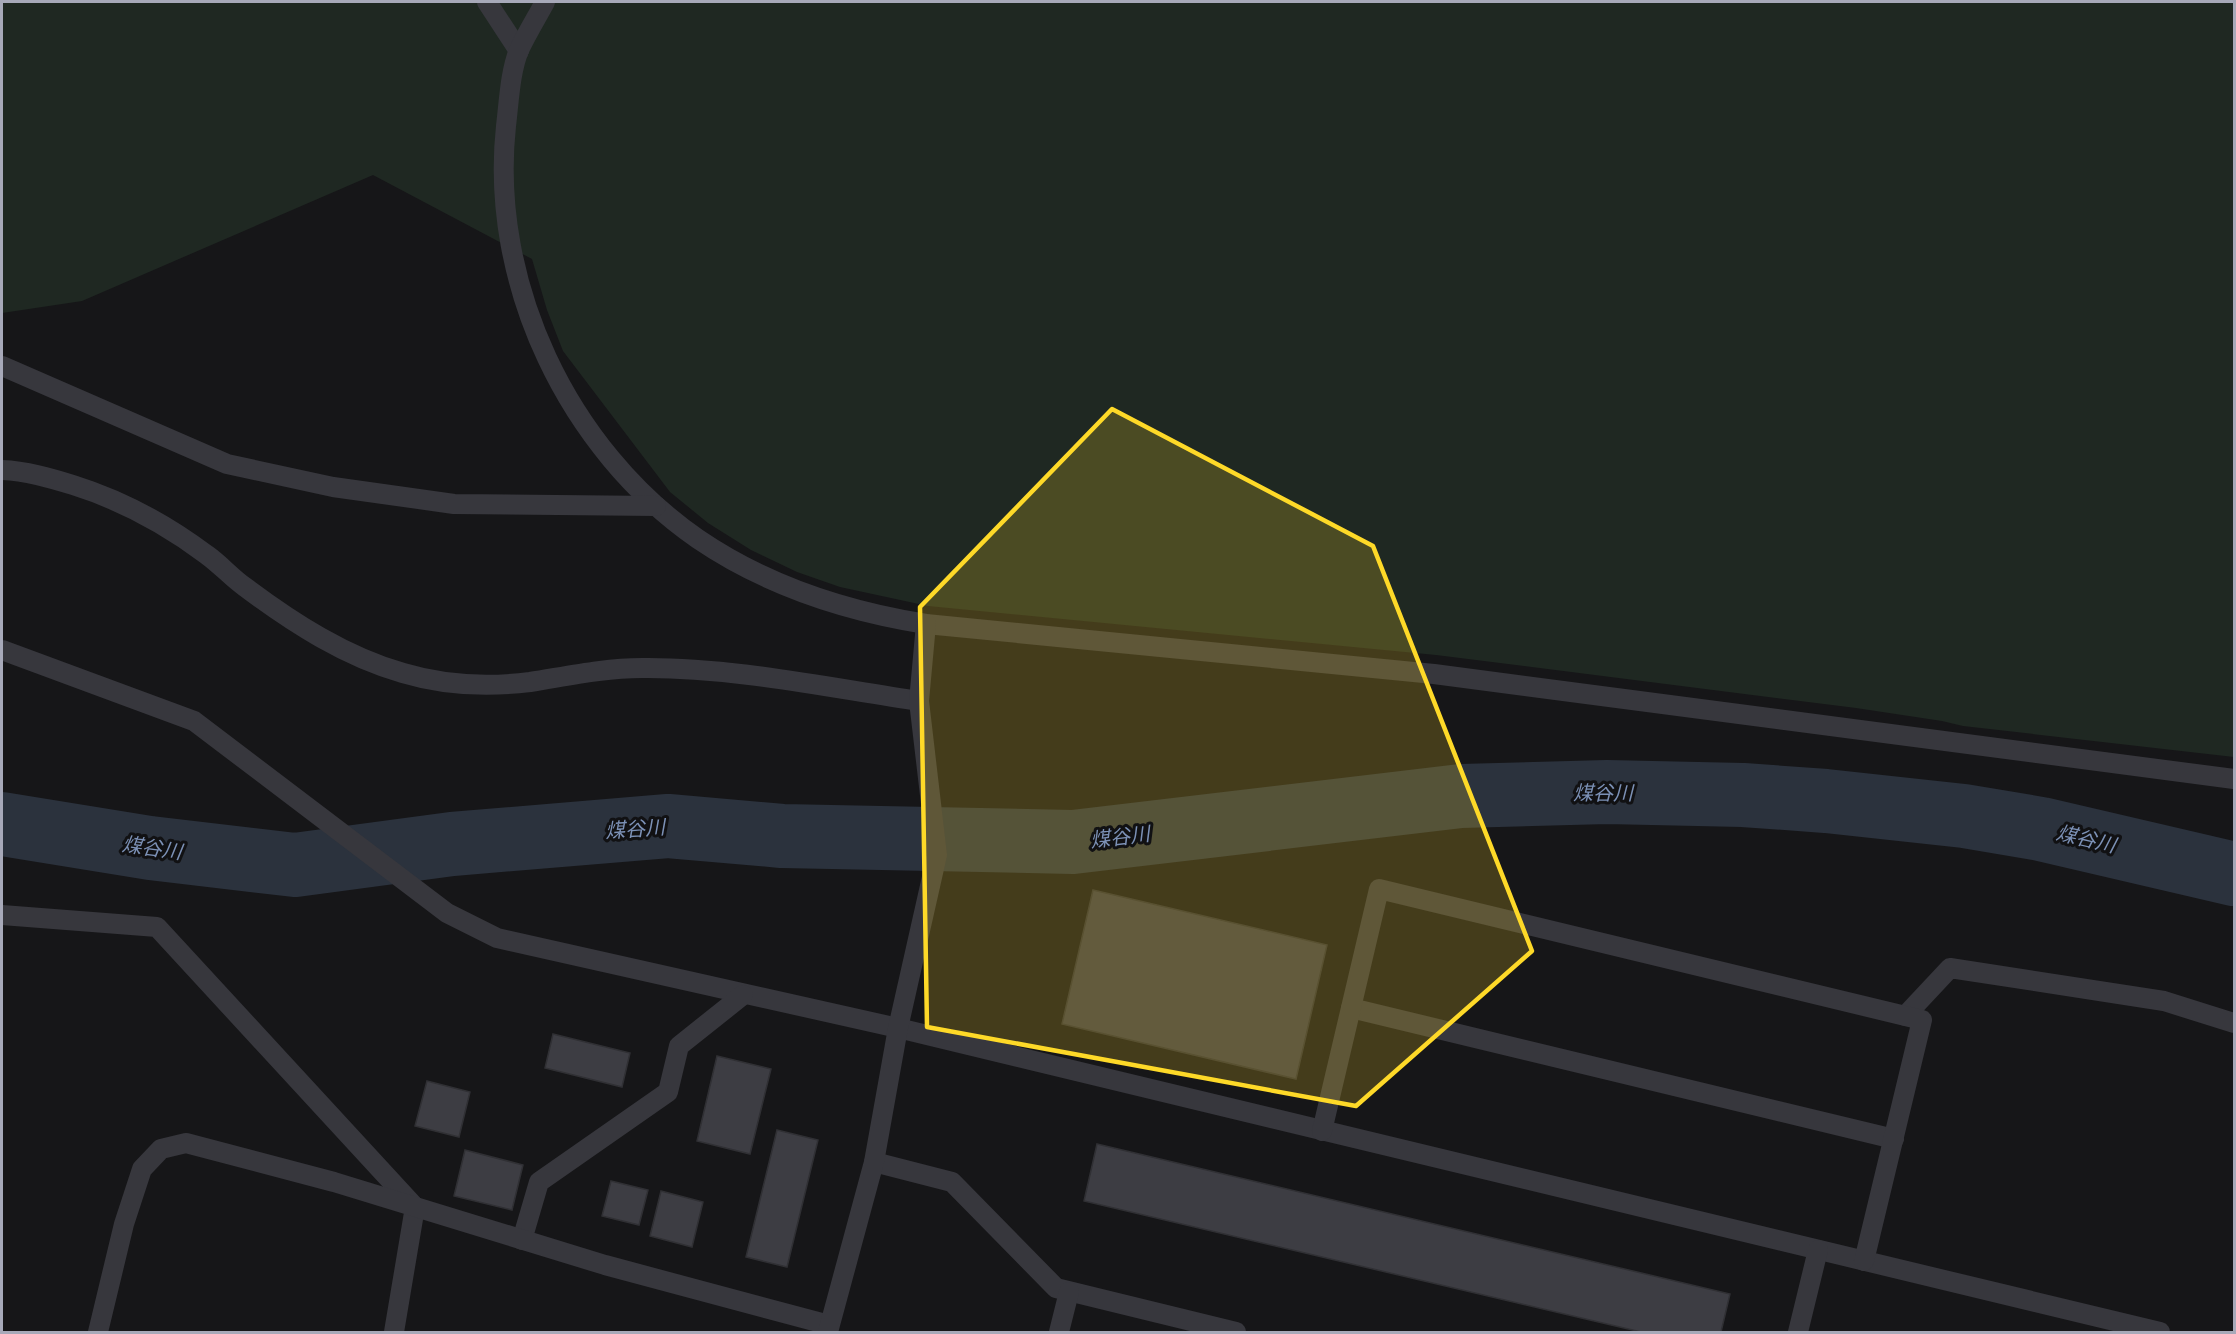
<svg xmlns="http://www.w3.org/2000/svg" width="2236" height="1334" font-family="Raleway,'Noto Sans JP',sans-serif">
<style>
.green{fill:#1f2822}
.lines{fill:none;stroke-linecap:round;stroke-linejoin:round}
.river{stroke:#2b323d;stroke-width:64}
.building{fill:#3d3d43;stroke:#303034;stroke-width:1.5}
.service{stroke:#37373d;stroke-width:20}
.marked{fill:#fed928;fill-opacity:0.2;stroke:#fed928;stroke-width:4.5;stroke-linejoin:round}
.labels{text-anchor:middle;stroke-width:6;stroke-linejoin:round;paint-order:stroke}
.water-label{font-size:20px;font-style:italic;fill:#7c91b6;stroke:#111113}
</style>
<rect width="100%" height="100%" fill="#161618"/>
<path class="green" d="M 2,2 L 2234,2 L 2234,757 L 1963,726 L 1942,721 L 1856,708 L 1436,655 L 928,606 L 840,587 L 797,572 L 751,550 L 708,523 L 670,492 L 563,351 L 547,310 L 532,259 L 373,175 L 82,301 L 2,313 Z"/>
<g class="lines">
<path class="river" d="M 2,824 L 150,848 L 295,865 L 452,844 L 668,826 L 782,836 L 1073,842 L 1461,796 L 1607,792 L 1743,795 L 1826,801 L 1964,816 L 2041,829 L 2234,874"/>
</g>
<g class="building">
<path d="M 1093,890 L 1327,945 L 1296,1079 L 1062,1024 Z"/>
<path d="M 553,1034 L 630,1053 L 622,1087 L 545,1068 Z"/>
<path d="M 717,1056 L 771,1069 L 750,1154 L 697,1141 Z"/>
<path d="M 427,1081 L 470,1092 L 459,1137 L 415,1126 Z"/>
<path d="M 777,1130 L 818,1140 L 787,1267 L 746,1257 Z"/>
<path d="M 1097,1144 L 1730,1294 L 1721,1332 L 1641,1332 L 1084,1201 Z"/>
<path d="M 465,1150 L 523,1165 L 512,1210 L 454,1196 Z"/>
<path d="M 611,1181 L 648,1190 L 639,1225 L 602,1216 Z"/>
<path d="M 661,1191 L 703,1202 L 692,1247 L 650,1236 Z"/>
</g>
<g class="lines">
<g class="service">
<path d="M 487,2 L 519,51"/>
<path d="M 545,2 C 537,17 527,33 519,50 C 510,72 509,102 506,126 C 489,283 568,449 698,539 C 767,586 844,611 926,624 L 1434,674 L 2234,779"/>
<path d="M 2,366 L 227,464 L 333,487 L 454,504 L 656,506"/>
<path d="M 2,470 C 26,471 50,478 73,485 C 121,500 167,525 207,555 C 221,565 232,578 245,587 C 293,623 346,657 403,673 C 443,685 489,687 530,682 C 568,676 604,668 642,668 C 732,667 830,688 919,701"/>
<path d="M 2,650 L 194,721 L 447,913 L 497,938 L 898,1028 L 2160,1332"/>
<path d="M 2,915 L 157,927 L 415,1207 L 394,1332"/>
<path d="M 1351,1008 L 1894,1139"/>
<path d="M 1905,1016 L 1950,968 L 2164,1001 L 2234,1023"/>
<path d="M 1322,1131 L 1379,889 L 1922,1020 L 1864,1261"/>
<path d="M 874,1162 L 952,1182 L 1056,1288 L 1236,1332"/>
<path d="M 522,1240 L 539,1182 L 668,1092 L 679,1046 L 743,995"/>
<path d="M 98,1332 L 124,1224 L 142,1169 L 161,1149 L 186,1143 L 334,1182 L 605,1265 L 829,1325"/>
<path d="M 828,1332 L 874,1162 L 898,1028 L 937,855 L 919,701 L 926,624"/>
<path d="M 1059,1332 L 1069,1292"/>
<path d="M 1798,1332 L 1818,1250"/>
</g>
</g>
<path class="marked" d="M 1112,409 L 1373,546 L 1532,951 L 1356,1106 L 927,1027 L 920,607 Z"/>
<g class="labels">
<g class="water-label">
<text x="1603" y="800">煤谷川</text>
<text transform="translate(635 829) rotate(-4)" y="7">煤谷川</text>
<text transform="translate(1120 837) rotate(-7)" y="7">煤谷川</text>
<text transform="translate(2086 839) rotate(13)" y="7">煤谷川</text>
<text transform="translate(152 848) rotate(8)" y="7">煤谷川</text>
</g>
</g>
<rect width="2236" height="1334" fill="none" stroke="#a7a9b9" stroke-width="6"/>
</svg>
